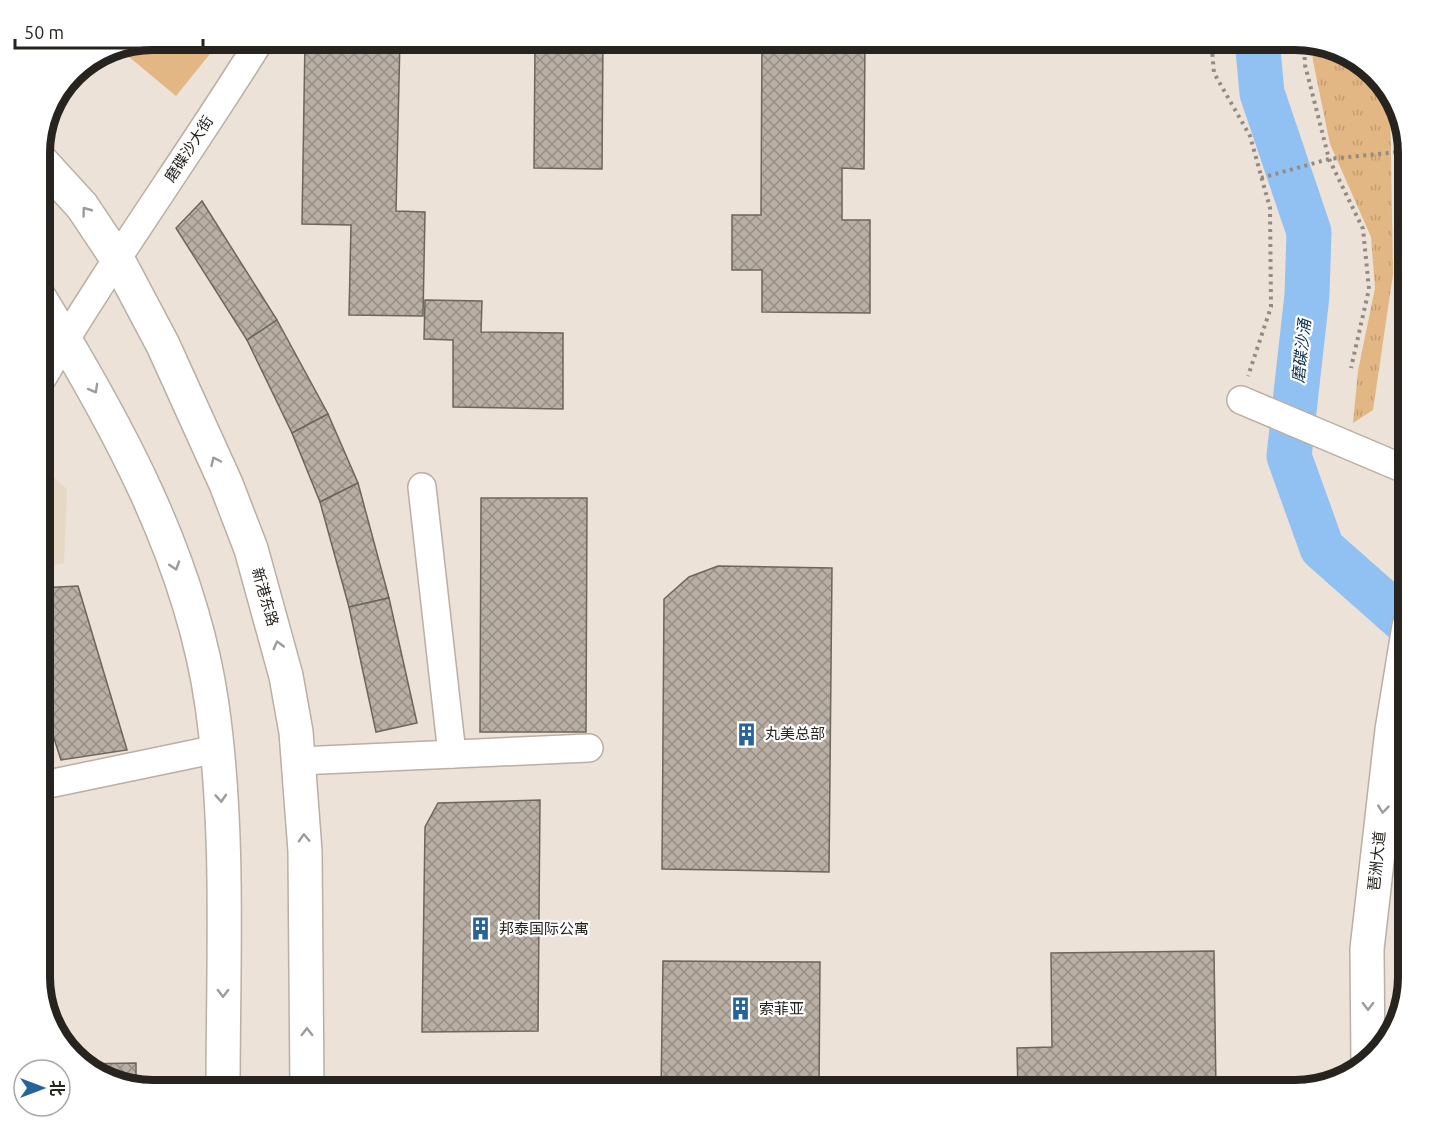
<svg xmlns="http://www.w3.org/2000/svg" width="1448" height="1130" font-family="Ubuntu,'Noto Sans SC',sans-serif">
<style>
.built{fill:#e7d8c6}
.grass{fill:url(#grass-tufts)}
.garden{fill:#e3b784}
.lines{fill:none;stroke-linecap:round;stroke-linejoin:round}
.river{stroke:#91c1f2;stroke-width:45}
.building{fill:url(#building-cross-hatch);stroke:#6e655b;stroke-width:1.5}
.street-casing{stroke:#b9afa4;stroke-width:30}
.secondary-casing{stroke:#b9afa4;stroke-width:36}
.primary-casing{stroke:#b9afa4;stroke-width:36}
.path{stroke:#938b83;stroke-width:4;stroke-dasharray:3 4.5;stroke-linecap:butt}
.street{stroke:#fff;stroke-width:27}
.secondary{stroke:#fff;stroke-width:33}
.primary{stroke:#fff;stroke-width:33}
.oneway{stroke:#9e9c9a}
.labels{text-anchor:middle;stroke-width:4.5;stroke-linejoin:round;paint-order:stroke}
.street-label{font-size:15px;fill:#27231f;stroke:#fff}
.poi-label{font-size:15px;fill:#27231f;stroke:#fff;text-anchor:start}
.water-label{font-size:16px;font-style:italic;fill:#0a2e4d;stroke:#fff}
.rim{fill:none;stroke:#27231f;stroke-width:8}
</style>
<defs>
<pattern id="grass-tufts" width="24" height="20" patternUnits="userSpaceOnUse" patternTransform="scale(1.5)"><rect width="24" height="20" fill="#e3b784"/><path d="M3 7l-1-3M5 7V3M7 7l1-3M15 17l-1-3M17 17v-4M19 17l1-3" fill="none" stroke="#c39d72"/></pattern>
<pattern id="building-cross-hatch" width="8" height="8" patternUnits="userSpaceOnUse" patternTransform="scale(1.5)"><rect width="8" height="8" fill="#b9afa4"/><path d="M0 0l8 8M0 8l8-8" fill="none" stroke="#968e85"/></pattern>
</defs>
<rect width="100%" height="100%" fill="#ede2d7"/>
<path class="built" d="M 39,465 L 67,489 L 64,563 L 39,568 Z"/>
<path class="grass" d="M 1312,45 L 1370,67 L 1390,93 L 1393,274 L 1373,410 L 1353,423 L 1358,371 L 1375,288 L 1371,237 L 1330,144 L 1313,61 Z"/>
<path class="garden" d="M 153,39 L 222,39 L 176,96 L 122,51 Z"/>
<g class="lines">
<path class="river" d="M 1257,39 L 1262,93 L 1309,232 L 1307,295 L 1289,456 L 1322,548 L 1409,625"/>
</g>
<g class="building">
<path d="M 305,39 L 400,39 L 396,211 L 425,212 L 423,316 L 349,315 L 351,225 L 302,224 Z"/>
<path d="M 535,39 L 603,39 L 602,169 L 534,168 Z"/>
<path d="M 762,39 L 865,39 L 864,169 L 842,168 L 842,220 L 870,220 L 870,313 L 762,312 L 762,270 L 732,270 L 732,215 L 761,215 Z"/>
<path d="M 202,201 L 277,320 L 247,340 L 176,228 Z"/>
<path d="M 425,300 L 482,301 L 481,332 L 563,333 L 563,409 L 453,407 L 453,340 L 424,339 Z"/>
<path d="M 277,320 L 328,414 L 292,433 L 247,340 Z"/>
<path d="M 328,414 L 358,483 L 320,502 L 292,433 Z"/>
<path d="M 358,483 L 389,598 L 349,607 L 320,502 Z"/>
<path d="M 481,498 L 587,498 L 586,732 L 480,732 Z"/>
<path d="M 718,566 L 832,568 L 829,872 L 662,869 L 664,599 L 689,577 Z"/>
<path d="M 78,586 L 127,750 L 61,760 L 39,692 L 39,588 Z"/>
<path d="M 389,598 L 417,723 L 376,732 L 349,607 Z"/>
<path d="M 540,800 L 538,1031 L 422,1032 L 425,827 L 438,803 Z"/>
<path d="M 1214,951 L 1216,1091 L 1018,1091 L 1017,1048 L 1052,1047 L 1051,953 Z"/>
<path d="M 663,961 L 820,962 L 819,1091 L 661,1091 Z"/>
<path d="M 136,1063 L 136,1085 L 81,1064 Z"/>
</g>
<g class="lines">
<defs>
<g id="street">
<path d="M 39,384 C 108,266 189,155 261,39"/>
<path d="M 1241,400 L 1409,471"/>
<path d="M 422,487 L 452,754"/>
<path d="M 299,761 L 589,748"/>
<path d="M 39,786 L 217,749"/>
</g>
<path id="secondary" d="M 1368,1062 L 1367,949 L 1392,730 L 1409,626"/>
<g id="primary">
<path d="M 39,159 L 82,206 L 118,260 L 163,345 L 226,484 L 251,549 L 286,676 L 296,732 L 305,851 L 307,1091"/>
<path d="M 39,297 C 116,422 191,558 212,705 C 230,832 223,963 223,1091"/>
</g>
</defs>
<use href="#street" class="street-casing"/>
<use href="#secondary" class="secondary-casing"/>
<use href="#primary" class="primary-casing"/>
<g class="path">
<path d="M 1211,39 L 1214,73 L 1250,136 L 1270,208 L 1271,307 L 1248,376"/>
<path d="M 1304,42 L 1305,65 L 1329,159 L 1363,229 L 1369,289 L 1351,368"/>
<path d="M 1261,178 L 1329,159 L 1409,151"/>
</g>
<use href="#street" class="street"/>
<use href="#secondary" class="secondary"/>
<use href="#primary" class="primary"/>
</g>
<defs><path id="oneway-chevron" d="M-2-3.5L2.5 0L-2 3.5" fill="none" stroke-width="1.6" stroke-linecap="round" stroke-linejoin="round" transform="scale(1.5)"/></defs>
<g class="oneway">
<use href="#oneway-chevron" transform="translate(86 211) rotate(-127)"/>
<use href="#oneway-chevron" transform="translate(94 389) rotate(61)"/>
<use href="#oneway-chevron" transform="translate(215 461) rotate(-115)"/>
<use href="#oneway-chevron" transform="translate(175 566) rotate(72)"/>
<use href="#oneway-chevron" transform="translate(278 645) rotate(-105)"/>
<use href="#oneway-chevron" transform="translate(221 798) rotate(86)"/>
<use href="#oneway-chevron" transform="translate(1383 809) rotate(96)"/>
<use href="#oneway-chevron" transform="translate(304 838) rotate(-92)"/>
<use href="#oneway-chevron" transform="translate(223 993) rotate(90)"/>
<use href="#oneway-chevron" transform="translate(1368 1006) rotate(90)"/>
<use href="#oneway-chevron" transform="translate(307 1032) rotate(-90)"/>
</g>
<defs>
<symbol id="building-bare" viewBox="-9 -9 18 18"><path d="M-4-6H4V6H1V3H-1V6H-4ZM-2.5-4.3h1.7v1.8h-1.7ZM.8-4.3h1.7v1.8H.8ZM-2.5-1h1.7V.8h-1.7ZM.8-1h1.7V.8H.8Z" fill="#26639a" stroke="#fff" stroke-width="2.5" paint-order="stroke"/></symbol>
</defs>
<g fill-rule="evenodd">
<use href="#building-bare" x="730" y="718" width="33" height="33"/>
<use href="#building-bare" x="464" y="912" width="33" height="33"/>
<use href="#building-bare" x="724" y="992" width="33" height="33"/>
</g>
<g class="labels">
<g class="street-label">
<text transform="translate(189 149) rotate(-57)" y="5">磨碟沙大街</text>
<text transform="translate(265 597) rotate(74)" y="5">新港东路</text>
<text transform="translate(1377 861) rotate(-84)" y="5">琶洲大道</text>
</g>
<g class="poi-label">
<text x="765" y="739">丸美总部</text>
<text x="499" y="934">邦泰国际公寓</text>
<text x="759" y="1014">索菲亚</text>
</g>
<g class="water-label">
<text transform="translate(1301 351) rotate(-84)" y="6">磨碟沙涌</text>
</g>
</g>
<path d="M0 0H1448V1130H0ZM153 50H1295A103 103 0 0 1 1398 153V977A103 103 0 0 1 1295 1080H153A103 103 0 0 1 50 977V153A103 103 0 0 1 153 50Z" fill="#fff" fill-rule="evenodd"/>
<path class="rim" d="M153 50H1295A103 103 0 0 1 1398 153V977A103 103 0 0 1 1295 1080H153A103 103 0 0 1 50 977V153A103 103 0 0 1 153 50Z"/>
<g transform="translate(42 1088) rotate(90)"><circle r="28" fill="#ffffff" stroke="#a9a7a5" stroke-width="1.5"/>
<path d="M0-4.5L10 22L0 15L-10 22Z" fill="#26639a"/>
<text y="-9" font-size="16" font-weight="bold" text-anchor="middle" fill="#27231f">北</text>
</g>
<path d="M15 39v9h188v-9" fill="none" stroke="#27231f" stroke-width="3"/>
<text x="24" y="39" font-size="18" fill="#27231f" stroke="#ffffff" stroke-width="4.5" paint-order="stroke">50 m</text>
</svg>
